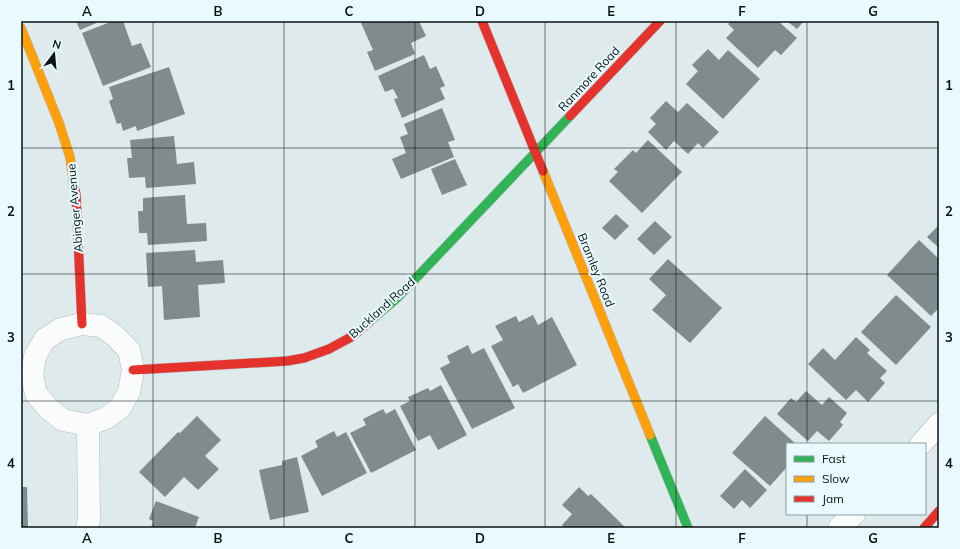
<svg xmlns="http://www.w3.org/2000/svg" width="960" height="549" font-family="Mulish,sans-serif">
<style>
.building{fill:#7f8b8d}
.lines{fill:none;stroke-linecap:round;stroke-linejoin:round}
.street-casing{stroke:#b1babc;stroke-width:23}
.fast-casing{stroke:#b1babc;stroke-width:10}
.slow-casing{stroke:#b1babc;stroke-width:10}
.jam-casing{stroke:#b1babc;stroke-width:10}
.street{stroke:#fafcfc;stroke-width:22}
.fast{stroke:#30b455;stroke-width:9}
.slow{stroke:#ff9f0a;stroke-width:9}
.jam{stroke:#e5322d;stroke-width:9}
.grid{fill:none;stroke:#0b1214;stroke-width:1;stroke-opacity:0.55}
.labels{text-anchor:middle;stroke-width:4;stroke-linejoin:round;paint-order:stroke}
.street-label{font-size:12px;fill:#0b1214;stroke:#e8fafd}
.neatline{fill:none;stroke:#0b1214;stroke-width:1.5}
.grid-label{font-size:13px;text-anchor:middle;font-weight:bold;fill:#0b1214}
</style>
<rect width="100%" height="100%" fill="#deeaec"/>
<g class="building">
<path d="M 76,21 L 101,21 L 80,30 Z"/>
<path d="M 113,21 L 123,21 L 132,46 L 141,43 L 151,67 L 103,86 L 82,33 Z"/>
<path d="M 366,21 L 419,21 L 426,36 L 411,43 L 415,54 L 375,71 L 367,52 L 373,50 L 361,23 Z"/>
<path d="M 732,21 L 778,21 L 797,38 L 781,55 L 775,50 L 758,68 L 726,38 L 734,30 L 728,24 Z"/>
<path d="M 787,21 L 804,21 L 797,29 Z"/>
<path d="M 708,49 L 719,60 L 728,50 L 760,79 L 723,119 L 686,84 L 698,71 L 692,65 Z"/>
<path d="M 424,55 L 430,69 L 436,66 L 445,86 L 440,88 L 445,99 L 402,118 L 394,99 L 398,98 L 393,89 L 385,92 L 378,76 Z"/>
<path d="M 169,67 L 185,114 L 137,131 L 136,126 L 123,131 L 121,123 L 117,124 L 109,101 L 113,99 L 109,87 Z"/>
<path d="M 666,101 L 678,112 L 687,103 L 719,132 L 703,148 L 698,143 L 688,154 L 674,141 L 666,150 L 648,132 L 656,124 L 650,118 Z"/>
<path d="M 442,108 L 455,140 L 448,142 L 454,157 L 401,179 L 392,159 L 406,153 L 400,137 L 408,134 L 404,124 Z"/>
<path d="M 174,136 L 177,164 L 194,162 L 196,184 L 146,188 L 145,177 L 129,178 L 127,158 L 132,158 L 130,140 Z"/>
<path d="M 648,140 L 682,172 L 642,213 L 609,181 L 618,172 L 614,169 L 633,150 L 636,153 Z"/>
<path d="M 455,159 L 467,185 L 442,195 L 431,169 Z"/>
<path d="M 185,195 L 187,224 L 206,223 L 207,241 L 148,245 L 147,233 L 139,233 L 138,211 L 143,211 L 143,198 Z"/>
<path d="M 616,214 L 629,226 L 615,240 L 602,228 Z"/>
<path d="M 655,221 L 672,237 L 654,255 L 637,239 Z"/>
<path d="M 939,225 L 939,248 L 927,237 Z"/>
<path d="M 919,240 L 939,259 L 939,308 L 931,316 L 887,275 Z"/>
<path d="M 195,250 L 196,262 L 223,260 L 225,283 L 198,285 L 200,317 L 164,320 L 162,286 L 148,287 L 146,253 Z"/>
<path d="M 668,259 L 722,308 L 690,343 L 652,310 L 666,295 L 649,279 Z"/>
<path d="M 896,295 L 931,327 L 896,365 L 861,332 Z"/>
<path d="M 533,315 L 538,325 L 552,317 L 577,365 L 523,393 L 518,384 L 513,387 L 491,346 L 503,340 L 495,326 L 516,316 L 519,322 Z"/>
<path d="M 856,337 L 870,350 L 867,353 L 887,371 L 880,378 L 885,383 L 868,402 L 856,390 L 846,400 L 808,364 L 823,348 L 835,360 Z"/>
<path d="M 468,345 L 472,354 L 484,348 L 515,408 L 472,429 L 440,368 L 450,363 L 447,356 Z"/>
<path d="M 441,385 L 467,435 L 438,450 L 430,435 L 418,441 L 400,406 L 410,401 L 408,397 L 428,388 L 430,391 Z"/>
<path d="M 806,391 L 822,405 L 829,397 L 847,413 L 840,422 L 843,425 L 829,441 L 817,431 L 808,441 L 777,414 L 791,398 L 796,402 Z"/>
<path d="M 383,409 L 386,414 L 395,409 L 416,450 L 371,473 L 350,433 L 366,425 L 363,419 Z"/>
<path d="M 197,416 L 221,440 L 205,456 L 219,469 L 198,490 L 184,477 L 165,497 L 139,472 L 178,432 L 180,433 Z"/>
<path d="M 765,416 L 796,444 L 787,444 L 787,467 L 770,486 L 732,453 Z"/>
<path d="M 334,431 L 337,437 L 346,432 L 367,473 L 322,496 L 301,456 L 318,447 L 315,441 Z"/>
<path d="M 297,457 L 309,512 L 270,520 L 259,470 L 282,465 L 282,461 Z"/>
<path d="M 745,469 L 767,490 L 750,508 L 742,500 L 734,509 L 720,496 Z"/>
<path d="M 21,487 L 27,487 L 28,528 L 21,528 Z"/>
<path d="M 579,487 L 588,496 L 591,494 L 626,528 L 565,528 L 562,525 L 572,514 L 562,505 Z"/>
<path d="M 156,501 L 199,517 L 195,528 L 151,528 L 153,521 L 149,519 Z"/>
</g>
<g class="lines">
<defs>
<g id="street">
<path d="M 82,324 L 101,326 L 114,335 L 129,350 L 133,370 L 129,392 L 120,408 L 106,418 L 88,425 L 63,420 L 49,409 L 36,394 L 32,375 L 35,356 L 45,339 L 61,329 Z"/>
<path d="M 921,444 L 939,424"/>
<path d="M 87,528 L 89,520 L 88,425"/>
<path d="M 839,528 L 854,514"/>
</g>
<g id="fast">
<path d="M 370,321 L 397,298 L 570,116"/>
<path d="M 650,435 L 688,528"/>
</g>
<g id="slow">
<path d="M 21,28 L 59,123 L 70,157 L 74,185"/>
<path d="M 543,171 L 650,435"/>
</g>
<g id="jam">
<path d="M 482,21 L 543,171"/>
<path d="M 570,116 L 660,21"/>
<path d="M 74,185 L 76,195 L 82,324"/>
<path d="M 133,370 L 287,361 L 304,358 L 329,349 L 353,336 L 370,321"/>
<path d="M 924,528 L 939,511"/>
</g>
</defs>
<use href="#street" class="street-casing"/>
<use href="#fast" class="fast-casing"/>
<use href="#slow" class="slow-casing"/>
<use href="#jam" class="jam-casing"/>
<use href="#street" class="street"/>
<use href="#fast" class="fast"/>
<use href="#slow" class="slow"/>
<use href="#jam" class="jam"/>
</g>
<path class="grid" d="M 153,21 L 153,528M 284,21 L 284,528M 415,21 L 415,528M 545,21 L 545,528M 676,21 L 676,528M 807,21 L 807,444M 21,148 L 939,148M 21,274 L 939,274M 21,401 L 939,401M 807,514 L 807,528"/>
<g class="labels">
<g class="street-label">
<text transform="translate(589 79) rotate(-47)" y="4">Ranmore Road</text>
<text transform="translate(75 208) rotate(-95)" y="4">Abinger Avenue</text>
<text transform="translate(596 270) rotate(68)" y="4">Bramley Road</text>
<text transform="translate(382 308) rotate(-42)" y="4">Buckland Road</text>
</g>
</g>
<rect width="960" height="549" fill="none" stroke="#e8fafd" stroke-width="44"/>
<rect x="786" y="443" width="140" height="72" fill="#e8fafd" stroke="#909da0"/>
<rect x="794" y="456" width="20" height="6" fill="#30b455" stroke="#909da0"/>
<text x="822" y="463" font-size="12" fill="#0b1214">Fast</text>
<rect x="794" y="476" width="20" height="6" fill="#ff9f0a" stroke="#909da0"/>
<text x="822" y="483" font-size="12" fill="#0b1214">Slow</text>
<rect x="794" y="496" width="20" height="6" fill="#e5322d" stroke="#909da0"/>
<text x="822" y="503" font-size="12" fill="#0b1214">Jam</text>
<g transform="translate(54 54) rotate(16)" stroke="#e8fafd" stroke-width="3" paint-order="stroke">
<path d="M0-3L7 15L0 10L-7 15Z" fill="#0b1214"/>
<text y="-6" font-size="11" font-weight="bold" text-anchor="middle" fill="#0b1214">N</text>
</g>
<rect x="22" y="22" width="916" height="505" class="neatline"/>
<g class="grid-label">
<text x="87" y="16">A</text>
<text x="218" y="16">B</text>
<text x="349" y="16">C</text>
<text x="480" y="16">D</text>
<text x="611" y="16">E</text>
<text x="742" y="16">F</text>
<text x="873" y="16">G</text>
<text x="11" y="90">1</text>
<text x="949" y="90">1</text>
<text x="11" y="216">2</text>
<text x="949" y="216">2</text>
<text x="11" y="342">3</text>
<text x="949" y="342">3</text>
<text x="11" y="468">4</text>
<text x="949" y="468">4</text>
<text x="87" y="543">A</text>
<text x="218" y="543">B</text>
<text x="349" y="543">C</text>
<text x="480" y="543">D</text>
<text x="611" y="543">E</text>
<text x="742" y="543">F</text>
<text x="873" y="543">G</text>
</g>
</svg>
